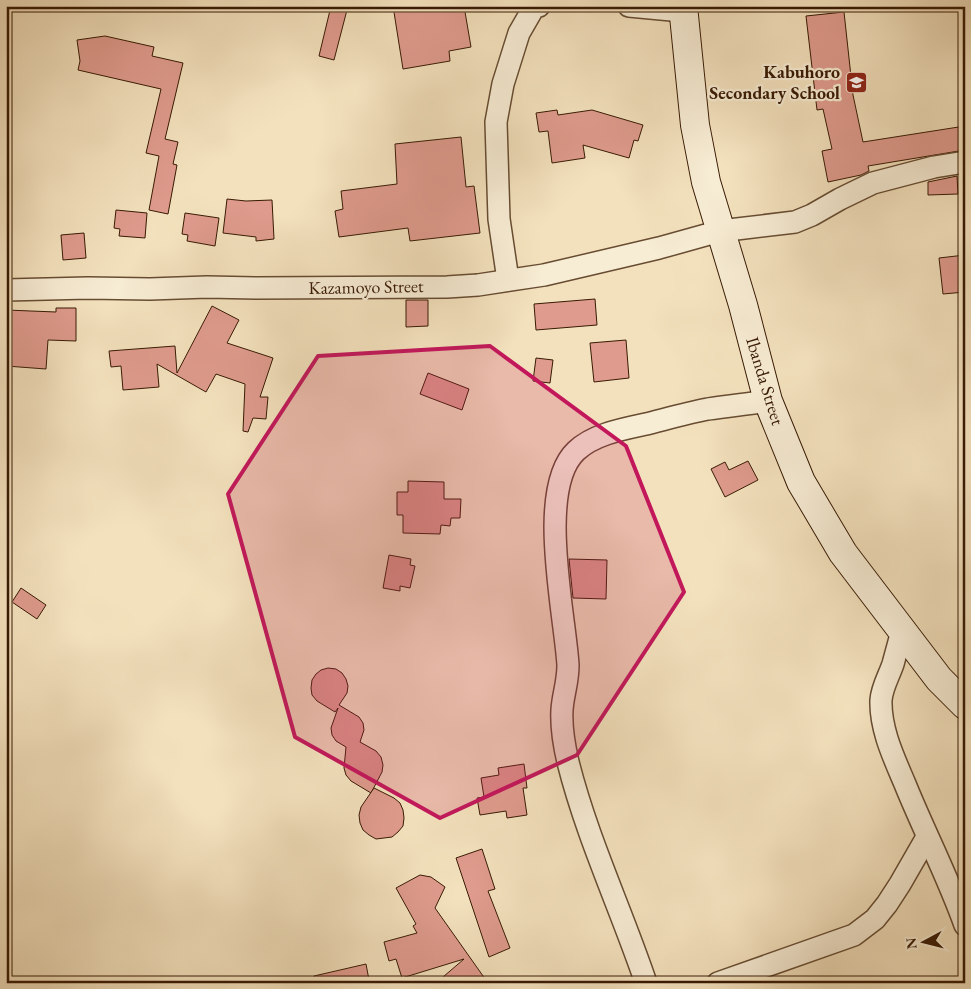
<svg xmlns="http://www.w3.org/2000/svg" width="971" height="989" font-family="'EB Garamond',serif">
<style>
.building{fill:#df9b8d;stroke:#381a04}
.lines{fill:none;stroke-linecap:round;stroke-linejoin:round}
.street-casing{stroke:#674c32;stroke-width:24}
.secondary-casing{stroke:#381a04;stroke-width:30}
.street{stroke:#f7ecd4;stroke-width:21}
.secondary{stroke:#f7ecd4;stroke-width:28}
.marked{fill:#c2185b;fill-opacity:0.2;stroke:#c2185b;stroke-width:4;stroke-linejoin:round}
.labels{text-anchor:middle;stroke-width:4.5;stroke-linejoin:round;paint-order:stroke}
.poi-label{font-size:18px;font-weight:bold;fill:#381a04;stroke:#f7ecd4;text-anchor:end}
.street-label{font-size:18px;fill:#381a04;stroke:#f7ecd4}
</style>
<rect width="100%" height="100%" fill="#f3e1bd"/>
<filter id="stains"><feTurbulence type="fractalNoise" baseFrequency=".004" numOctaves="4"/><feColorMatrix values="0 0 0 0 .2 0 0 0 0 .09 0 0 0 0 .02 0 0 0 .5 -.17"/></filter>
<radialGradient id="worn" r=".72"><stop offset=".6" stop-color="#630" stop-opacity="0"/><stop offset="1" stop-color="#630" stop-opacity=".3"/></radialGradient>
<g class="building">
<path d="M 331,6 L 348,6 L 334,60 L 319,56 Z"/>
<path d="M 393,6 L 464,6 L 471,47 L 449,51 L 450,61 L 403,69 Z"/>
<path d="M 844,12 L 853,95 L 863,142 L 965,126 L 965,150 L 868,166 L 869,171 L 861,175 L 828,182 L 822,151 L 832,149 L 823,109 L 817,110 L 806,16 Z"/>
<path d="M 105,36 L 154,47 L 152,56 L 183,63 L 165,139 L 178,142 L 173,164 L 177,165 L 168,214 L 149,210 L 159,156 L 146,153 L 161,89 L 78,70 L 80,61 L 77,40 Z"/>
<path d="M 557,110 L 558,115 L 592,110 L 643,125 L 638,141 L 634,140 L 629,158 L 583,145 L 585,158 L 552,163 L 548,131 L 539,132 L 536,113 Z"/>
<path d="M 461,137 L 466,187 L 474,186 L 480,233 L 410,241 L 408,228 L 339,237 L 335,211 L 343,209 L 341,191 L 397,184 L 395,144 Z"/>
<path d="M 957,176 L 958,194 L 928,195 L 928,182 Z"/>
<path d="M 227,199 L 246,201 L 272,200 L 274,239 L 256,241 L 256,237 L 223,233 Z"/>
<path d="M 116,210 L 147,213 L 145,238 L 119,236 L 120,229 L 114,228 Z"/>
<path d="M 185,213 L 219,218 L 215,246 L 187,241 L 188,235 L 182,234 Z"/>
<path d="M 84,233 L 86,258 L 63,260 L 61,235 Z"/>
<path d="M 965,255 L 965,292 L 943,294 L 939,258 Z"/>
<path d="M 595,299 L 597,325 L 536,330 L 534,304 Z"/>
<path d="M 406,300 L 428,300 L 428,326 L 406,327 Z"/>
<path d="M 212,306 L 239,320 L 227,343 L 273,358 L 260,397 L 268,397 L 266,419 L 253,418 L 248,432 L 243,431 L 245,384 L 216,374 L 206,392 L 157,364 L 159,387 L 123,390 L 121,366 L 111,367 L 109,351 L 175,346 L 177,373 Z"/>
<path d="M 56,308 L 76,308 L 76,341 L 48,340 L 46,369 L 6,366 L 6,310 L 56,312 Z"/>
<path d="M 626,340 L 629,378 L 594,382 L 590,343 Z"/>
<path d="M 536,358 L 553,360 L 550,383 L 533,381 Z"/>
<path d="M 428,373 L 469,389 L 462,410 L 420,394 Z"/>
<path d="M 748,461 L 758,480 L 725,497 L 711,469 L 725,462 L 729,470 Z"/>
<path d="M 408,481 L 444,482 L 444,499 L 461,499 L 460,518 L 451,518 L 450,526 L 441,525 L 440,534 L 403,533 L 403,515 L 397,515 L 397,492 L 408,492 Z"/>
<path d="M 389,555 L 411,559 L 410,565 L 415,566 L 410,588 L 400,586 L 400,591 L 383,588 Z"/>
<path d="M 569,559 L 607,560 L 606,599 L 573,598 Z"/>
<path d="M 21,588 L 46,605 L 37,619 L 12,602 Z"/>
<path d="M 328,668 L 336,669 L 342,673 L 346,679 L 348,686 L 347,693 L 339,705 L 359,717 L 363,723 L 364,730 L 360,742 L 376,751 L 381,757 L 383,765 L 382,772 L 371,793 L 351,781 L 346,775 L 344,768 L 346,747 L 336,741 L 332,735 L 331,728 L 338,708 L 335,712 L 317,701 L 312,695 L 311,688 L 312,680 L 316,674 L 321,670 Z"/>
<path d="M 524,764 L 527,788 L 523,788 L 527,815 L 507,818 L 506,811 L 480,815 L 477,798 L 484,797 L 481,778 L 499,775 L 498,768 Z"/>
<path d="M 374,788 L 394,798 L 400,803 L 403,810 L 404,818 L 403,826 L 398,832 L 392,837 L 376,839 L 369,835 L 363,830 L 360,823 L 359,815 L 361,807 Z"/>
<path d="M 482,849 L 495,889 L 488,891 L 510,948 L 489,957 L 456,858 Z"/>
<path d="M 420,875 L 431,877 L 445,887 L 435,908 L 488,983 L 436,983 L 464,959 L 402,978 L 396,959 L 389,961 L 384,942 L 417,933 L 413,926 L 416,924 L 396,888 Z"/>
<path d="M 366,964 L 369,980 L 355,983 L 314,983 L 314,976 Z"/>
</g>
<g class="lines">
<defs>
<g id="street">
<path d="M 629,6 L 682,11"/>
<path d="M 508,280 L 499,219 L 496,122 L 503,84 L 519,33 L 534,7 L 539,6"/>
<path d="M 6,290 L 88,288 L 150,289 L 207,287 L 256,288 L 447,287 L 478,285 L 544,275 L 659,248 L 720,231 L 795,222 L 812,215 L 840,199 L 873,183 L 934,167 L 965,162"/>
<path d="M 902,631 C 899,642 896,653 893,664 C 889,676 882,687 881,700 C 880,729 894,758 905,784 C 924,831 948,877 965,925"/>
<path d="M 646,983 C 621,909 587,838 568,762 C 564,745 561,728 562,710 C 563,694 568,683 568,665 C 565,614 536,489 576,451 C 594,434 623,429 646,424 C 666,419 687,413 708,409 C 728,406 748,404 768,401"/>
<path d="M 718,983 L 854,935 L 875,919 L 887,904 L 900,884 L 927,837"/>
</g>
<path id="secondary" d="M 683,6 L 695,125 L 706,182 L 743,305 L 768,401 L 801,482 L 843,553 L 939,679 L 965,705"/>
</defs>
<use href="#street" class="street-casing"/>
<use href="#secondary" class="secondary-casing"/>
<use href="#street" class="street"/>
<use href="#secondary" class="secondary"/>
</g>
<path class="marked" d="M 490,346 L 626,446 L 684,592 L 577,755 L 440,818 L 295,737 L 228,494 L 318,356 Z"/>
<defs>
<symbol id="school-square" viewBox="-11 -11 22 22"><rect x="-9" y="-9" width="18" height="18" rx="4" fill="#8f2418" stroke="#f7ecd4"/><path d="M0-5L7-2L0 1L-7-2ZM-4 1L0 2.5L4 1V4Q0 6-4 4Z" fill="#fff"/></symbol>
</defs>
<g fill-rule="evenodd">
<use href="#school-square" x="844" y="70" width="25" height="25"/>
</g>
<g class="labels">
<g class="poi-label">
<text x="840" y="78">Kabuhoro<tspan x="840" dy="21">Secondary School</tspan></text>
</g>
<g class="street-label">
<text transform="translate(366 287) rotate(-1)" y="6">Kazamoyo Street</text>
<text transform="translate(765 381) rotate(73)" y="6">Ibanda Street</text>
</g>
</g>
<rect width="971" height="989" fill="none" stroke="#f3e1bd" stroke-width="25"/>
<rect x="8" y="8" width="956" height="974" fill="none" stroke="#381a04" stroke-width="2.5"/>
<rect x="12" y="12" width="946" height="964" fill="none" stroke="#381a04"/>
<g transform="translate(924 942) rotate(263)" stroke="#f7ecd4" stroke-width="4" paint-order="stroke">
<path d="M0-4L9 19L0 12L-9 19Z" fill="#381a04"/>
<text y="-8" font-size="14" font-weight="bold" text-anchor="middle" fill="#381a04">N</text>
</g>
<rect width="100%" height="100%" filter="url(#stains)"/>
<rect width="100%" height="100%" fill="url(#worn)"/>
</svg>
